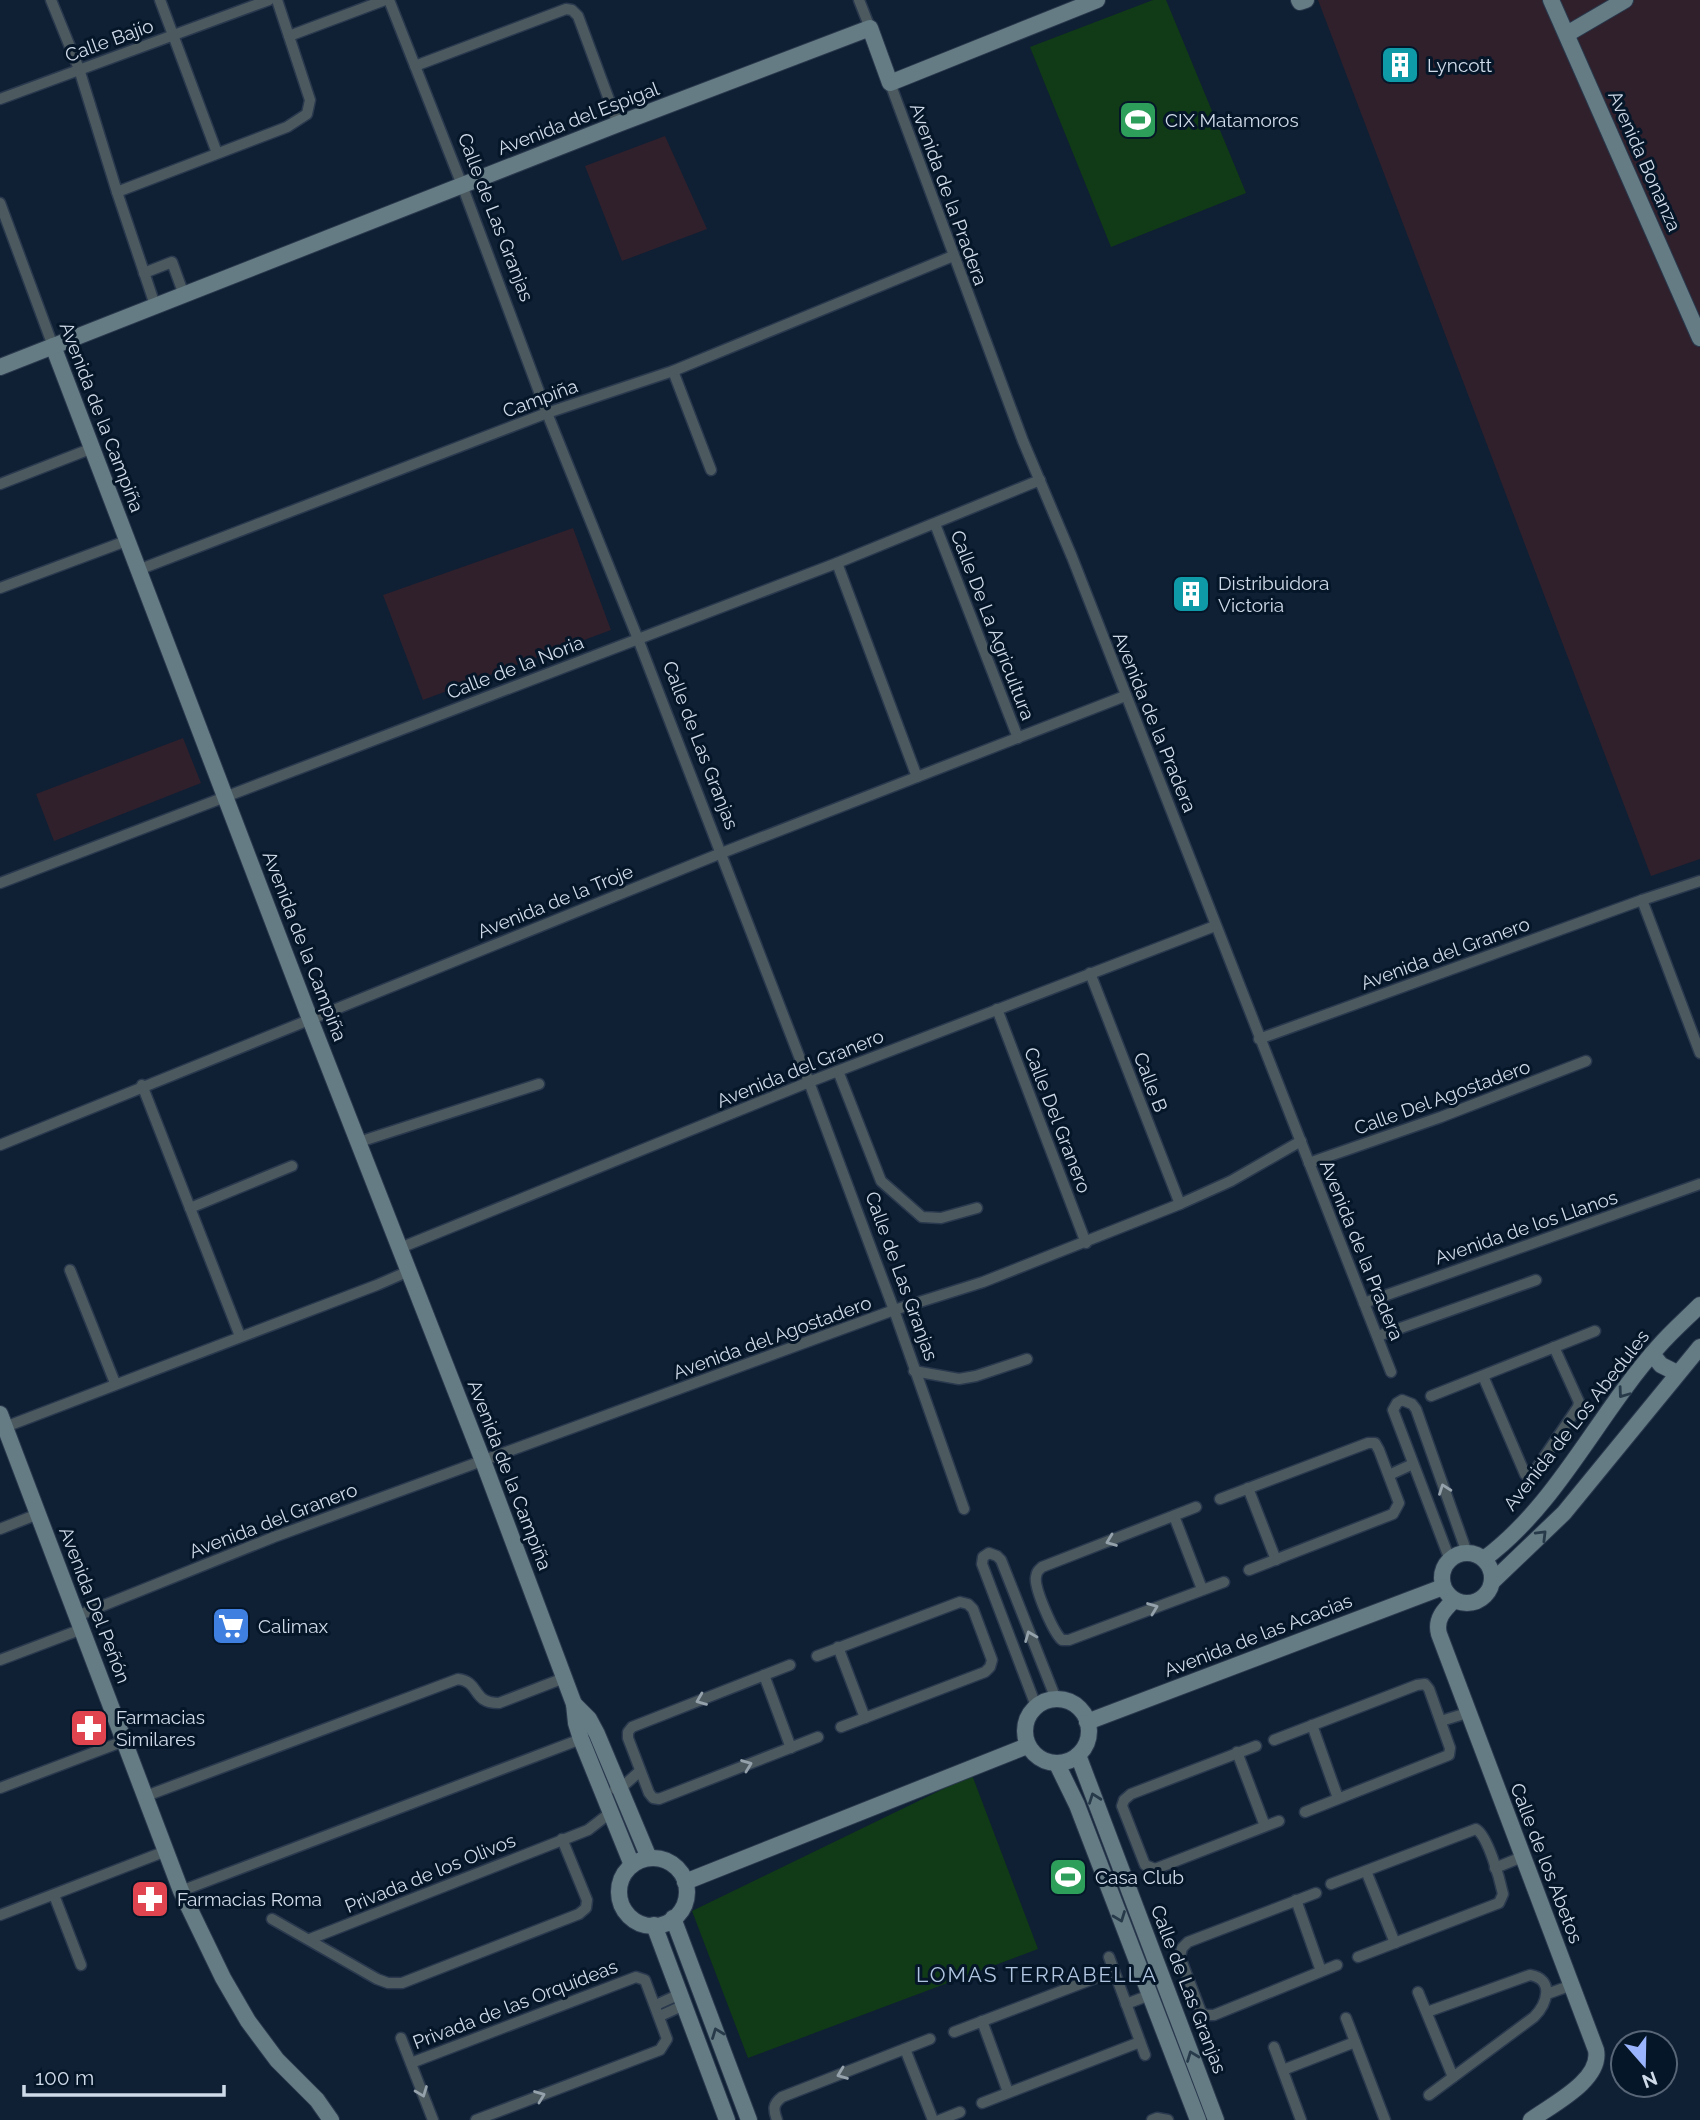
<svg xmlns="http://www.w3.org/2000/svg" width="1700" height="2120" font-family="Raleway,sans-serif">
<style>
.industrial{fill:#2f202c}
.green{fill:#113b16}
.lines{fill:none;stroke-linecap:round;stroke-linejoin:round}
.street-casing{stroke:#2a394d;stroke-width:13}
.secondary-casing{stroke:#2a394d;stroke-width:18}
.street{stroke:#4c5a60;stroke-width:10}
.secondary{stroke:#657c85;stroke-width:16}
.oneway{stroke:#273a49}
.oneway2{stroke:#95a1ab}
.labels{text-anchor:middle;stroke-width:6;stroke-linejoin:round;paint-order:stroke}
.street-label{font-size:19px;fill:#d0dbe9;stroke:#061629}
.poi-label{font-size:19px;fill:#d0dbe9;stroke:#061629;text-anchor:start}
.neighbourhood-label{font-size:21px;letter-spacing:2px;fill:#b0c5e0;stroke:#061629}
</style>
<rect width="100%" height="100%" fill="#0f1f34"/>
<g class="industrial">
<path d="M 1318,0 L 1700,0 L 1700,859 L 1651,876 Z"/>
<path d="M 665,136 L 707,229 L 622,261 L 585,166 Z"/>
<path d="M 573,528 L 611,630 L 423,700 L 383,595 Z"/>
<path d="M 183,738 L 201,783 L 54,841 L 36,794 Z"/>
</g>
<g class="green">
<path d="M 1153,0 L 1166,0 L 1246,193 L 1111,247 L 1030,47 Z"/>
<path d="M 972,1775 L 1038,1949 L 748,2058 L 692,1911 Z"/>
</g>
<g class="lines">
<defs>
<g id="street">
<path d="M 51,0 L 79,69 L 117,192 L 287,127 L 307,114 L 310,100 L 277,0"/>
<path d="M 160,0 L 217,153"/>
<path d="M 389,0 L 462,185 L 547,413 L 638,639 L 809,1082 L 894,1310 L 964,1509"/>
<path d="M 859,0 L 870,28"/>
<path d="M 289,36 L 385,0"/>
<path d="M 415,66 L 566,9 L 572,10 L 578,16 L 618,124"/>
<path d="M 890,83 L 1023,441 L 1072,557 L 1391,1372"/>
<path d="M 0,99 L 269,0"/>
<path d="M 117,192 L 155,305"/>
<path d="M 0,203 L 53,346"/>
<path d="M 144,273 L 172,262 L 184,295"/>
<path d="M 673,371 L 711,470"/>
<path d="M 0,484 L 90,449"/>
<path d="M 935,524 L 1018,738"/>
<path d="M 837,563 L 917,777"/>
<path d="M 138,570 L 547,413 L 673,371 L 953,256"/>
<path d="M 0,588 L 126,541"/>
<path d="M 0,883 L 837,563 L 1040,480"/>
<path d="M 1642,900 L 1700,1053"/>
<path d="M 1090,973 L 1180,1204"/>
<path d="M 997,1009 L 1086,1243"/>
<path d="M 1259,1039 L 1642,900 L 1700,881"/>
<path d="M 838,1071 L 881,1181 L 922,1217 L 941,1218 L 977,1208"/>
<path d="M 142,1085 L 240,1336"/>
<path d="M 359,1142 L 539,1084"/>
<path d="M 0,1145 L 719,854 L 1125,696"/>
<path d="M 1309,1163 L 1441,1117 L 1586,1061"/>
<path d="M 190,1208 L 292,1166"/>
<path d="M 400,1248 L 809,1082 L 1215,926"/>
<path d="M 70,1270 L 115,1383"/>
<path d="M 1364,1303 L 1700,1184"/>
<path d="M 1378,1336 L 1536,1280"/>
<path d="M 914,1371 L 959,1379 L 976,1376 L 1027,1359"/>
<path d="M 1483,1376 L 1525,1474 L 1534,1472 L 1578,1407 L 1579,1402 L 1554,1347"/>
<path d="M 1431,1396 L 1595,1331"/>
<path d="M 5,1427 L 377,1285 L 409,1271"/>
<path d="M 1389,1475 L 1413,1464"/>
<path d="M 1248,1488 L 1276,1560"/>
<path d="M 1220,1499 L 1368,1443 L 1375,1443 L 1379,1450 L 1399,1503 L 1393,1514 L 1249,1570"/>
<path d="M 1196,1507 L 1042,1567 C 1038,1571 1037,1571 1036,1577 C 1034,1588 1053,1632 1062,1640 L 1069,1640 L 1224,1582"/>
<path d="M 1174,1516 L 1202,1589"/>
<path d="M 0,1529 L 38,1514"/>
<path d="M 1450,1560 L 1393,1410 L 1397,1403 L 1402,1400 L 1412,1404 L 1416,1409 L 1467,1553"/>
<path d="M 77,1616 L 274,1537 L 894,1310 L 983,1282 L 1180,1204 L 1231,1181 L 1301,1141"/>
<path d="M 838,1647 L 865,1718"/>
<path d="M 817,1656 L 960,1602 L 968,1604 L 973,1609 L 992,1660 L 990,1667 L 985,1672 L 841,1727"/>
<path d="M 0,1660 L 82,1629"/>
<path d="M 790,1665 L 632,1727 L 628,1732 L 628,1738 L 649,1793 L 653,1798 L 659,1799 L 818,1737"/>
<path d="M 764,1675 L 791,1748"/>
<path d="M 1036,1706 L 982,1564 L 983,1557 L 989,1553 L 997,1556 L 1001,1560 L 1056,1699"/>
<path d="M 1441,1721 L 1467,1713"/>
<path d="M 1312,1725 L 1338,1798"/>
<path d="M 1274,1740 L 1417,1685 L 1425,1684 L 1429,1689 L 1450,1748 L 1449,1755 L 1305,1812"/>
<path d="M 1256,1746 L 1131,1794 L 1124,1800 L 1122,1806 L 1145,1865 L 1155,1869 L 1279,1821"/>
<path d="M 1237,1752 L 1265,1826"/>
<path d="M 0,1788 L 124,1741"/>
<path d="M 615,1789 L 621,1788 L 640,1771"/>
<path d="M 146,1796 L 458,1679 C 481,1682 471,1703 499,1703 L 564,1678"/>
<path d="M 1495,1868 L 1522,1857"/>
<path d="M 1366,1871 L 1395,1943"/>
<path d="M 1331,1884 L 1476,1829 C 1488,1836 1500,1880 1503,1894 L 1499,1903 L 1358,1957"/>
<path d="M 181,1891 L 581,1739"/>
<path d="M 1316,1893 L 1188,1942 L 1182,1948 L 1180,1957 L 1201,2012 L 1206,2015 L 1214,2015 L 1337,1965"/>
<path d="M 54,1895 L 81,1965"/>
<path d="M 1296,1900 L 1321,1971"/>
<path d="M 0,1915 L 166,1851"/>
<path d="M 272,1919 L 377,1979 L 388,1983 L 402,1983 L 579,1914 L 586,1908 L 587,1900 L 562,1839"/>
<path d="M 310,1939 L 588,1830 L 610,1813"/>
<path d="M 1109,1957 L 1145,2055"/>
<path d="M 1418,1992 L 1453,2077"/>
<path d="M 1547,1994 L 1572,1985"/>
<path d="M 1126,2004 L 1150,1995"/>
<path d="M 656,2005 L 680,1994"/>
<path d="M 1427,2012 L 1530,1975 C 1555,1979 1547,2004 1534,2017 L 1429,2095"/>
<path d="M 660,2016 L 684,2005"/>
<path d="M 1346,2018 L 1385,2120"/>
<path d="M 982,2021 L 1008,2092"/>
<path d="M 954,2032 L 1114,1971"/>
<path d="M 401,2038 L 433,2120"/>
<path d="M 1274,2047 L 1301,2120"/>
<path d="M 905,2049 L 933,2120"/>
<path d="M 411,2063 L 636,1977 L 645,1980 L 667,2039 L 660,2050 L 476,2120"/>
<path d="M 1283,2070 L 1355,2042"/>
<path d="M 982,2103 L 1140,2042"/>
<path d="M 777,2120 C 773,2109 773,2104 782,2097 L 930,2039"/>
<path d="M 940,2120 L 960,2112"/>
<path d="M 1152,2120 L 1157,2118 L 1168,2120"/>
</g>
<g id="secondary">
<path d="M 1299,0 L 1300,2 L 1306,0"/>
<path d="M 1551,0 L 1700,338"/>
<path d="M 1567,34 L 1625,0"/>
<path d="M 53,346 L 310,1019 L 483,1461 L 574,1704 L 576,1723 L 581,1739 L 632,1865"/>
<path d="M 0,367 L 618,124 L 870,28 L 890,83 L 1097,0"/>
<path d="M 1652,1354 L 1661,1365 L 1677,1373"/>
<path d="M 0,1414 L 181,1891 L 223,1978 L 248,2021 L 277,2060 L 317,2100 L 331,2120"/>
<circle cx="1467" cy="1578" r="25"/>
<path d="M 1484,1559 C 1558,1504 1597,1415 1658,1347 C 1671,1332 1686,1319 1700,1305"/>
<path d="M 1493,1581 L 1564,1513 L 1700,1347"/>
<path d="M 1454,1600 C 1444,1610 1435,1619 1439,1634 L 1596,2050 C 1602,2080 1553,2104 1531,2120"/>
<circle cx="1057" cy="1731" r="32"/>
<path d="M 574,1704 L 589,1719 L 597,1734 L 649,1858"/>
<path d="M 1087,1722 L 1443,1587"/>
<path d="M 1078,1755 L 1216,2120"/>
<path d="M 1057,1764 L 1077,1805 L 1198,2120"/>
<circle cx="653" cy="1892" r="34"/>
<path d="M 685,1882 L 1027,1746"/>
<path d="M 673,1918 L 749,2120"/>
<path d="M 654,1925 L 727,2120"/>
</g>
</defs>
<use href="#street" class="street-casing"/>
<use href="#secondary" class="secondary-casing"/>
<use href="#street" class="street"/>
<use href="#secondary" class="secondary"/>
</g>
<defs><path id="oneway-chevron" d="M-2-3.5L2.5 0L-2 3.5" fill="none" stroke-width="1.6" stroke-linecap="round" stroke-linejoin="round" transform="scale(1.75)"/></defs>
<g class="oneway">
<use href="#oneway-chevron" transform="translate(1623 1393) rotate(126)"/>
<use href="#oneway-chevron" transform="translate(1542 1535) rotate(-45)"/>
<use href="#oneway-chevron" transform="translate(1094 1798) rotate(-110)"/>
<use href="#oneway-chevron" transform="translate(1120 1917) rotate(69)"/>
<use href="#oneway-chevron" transform="translate(717 2033) rotate(-111)"/>
<use href="#oneway-chevron" transform="translate(1192 2056) rotate(-111)"/>
</g>
<g class="oneway2">
<use href="#oneway-chevron" transform="translate(1444 1489) rotate(-110)"/>
<use href="#oneway-chevron" transform="translate(1111 1541) rotate(159)"/>
<use href="#oneway-chevron" transform="translate(1153 1608) rotate(-21)"/>
<use href="#oneway-chevron" transform="translate(1030 1636) rotate(-112)"/>
<use href="#oneway-chevron" transform="translate(701 1700) rotate(158)"/>
<use href="#oneway-chevron" transform="translate(747 1765) rotate(-21)"/>
<use href="#oneway-chevron" transform="translate(842 2074) rotate(159)"/>
<use href="#oneway-chevron" transform="translate(422 2092) rotate(69)"/>
<use href="#oneway-chevron" transform="translate(540 2096) rotate(-21)"/>
</g>
<defs>
<symbol id="building-square" viewBox="-11 -11 22 22"><rect x="-9" y="-9" width="18" height="18" rx="4" fill="#0f9aa8" stroke="#061629"/><path d="M-4-6H4V6H1V3H-1V6H-4ZM-2.5-4.3h1.7v1.8h-1.7ZM.8-4.3h1.7v1.8H.8ZM-2.5-1h1.7V.8h-1.7ZM.8-1h1.7V.8H.8Z" fill="#fff"/></symbol>
<symbol id="stadium-square" viewBox="-11 -11 22 22"><rect x="-9" y="-9" width="18" height="18" rx="4" fill="#2e9e5b" stroke="#061629"/><path d="M0-5a6.5 5 0 1 0 0 10a6.5 5 0 1 0 0-10ZM-3.5-1.8h7v3.6h-7Z" fill="#fff"/></symbol>
<symbol id="supermarket-square" viewBox="-11 -11 22 22"><rect x="-9" y="-9" width="18" height="18" rx="4" fill="#3f7fe0" stroke="#061629"/><path d="M-6-5.5h2.5l.6 2H6L4.5 2H-2.5L-4.4-4H-6ZM-1.5 3.2a1.3 1.3 0 1 0 .1 0ZM3 3.2a1.3 1.3 0 1 0 .1 0Z" fill="#fff"/></symbol>
<symbol id="pharmacy-square" viewBox="-11 -11 22 22"><rect x="-9" y="-9" width="18" height="18" rx="4" fill="#e0444e" stroke="#061629"/><path d="M-2-6h4v4h4v4h-4v4h-4v-4h-4v-4h4Z" fill="#fff"/></symbol>
</defs>
<g fill-rule="evenodd">
<use href="#building-square" x="1378" y="43" width="44" height="44"/>
<use href="#stadium-square" x="1116" y="98" width="44" height="44"/>
<use href="#building-square" x="1169" y="572" width="44" height="44"/>
<use href="#supermarket-square" x="209" y="1604" width="44" height="44"/>
<use href="#pharmacy-square" x="67" y="1706" width="44" height="44"/>
<use href="#stadium-square" x="1046" y="1855" width="44" height="44"/>
<use href="#pharmacy-square" x="128" y="1877" width="44" height="44"/>
</g>
<g class="labels">
<g class="street-label">
<text transform="translate(109 40) rotate(-20)" y="7">Calle Bajío</text>
<text transform="translate(578 118) rotate(-21)" y="7">Avenida del Espigal</text>
<text transform="translate(1645 161) rotate(66)" y="7">Avenida Bonanza</text>
<text transform="translate(949 194) rotate(70)" y="7">Avenida de la Pradera</text>
<text transform="translate(496 217) rotate(69)" y="7">Calle de Las Granjas</text>
<text transform="translate(540 398) rotate(-20)" y="7">Campiña</text>
<text transform="translate(102 417) rotate(69)" y="7">Avenida de la Campiña</text>
<text transform="translate(993 625) rotate(69)" y="7">Calle De La Agricultura</text>
<text transform="translate(515 667) rotate(-21)" y="7">Calle de la Noria</text>
<text transform="translate(1155 722) rotate(68)" y="7">Avenida de la Pradera</text>
<text transform="translate(701 745) rotate(69)" y="7">Calle de Las Granjas</text>
<text transform="translate(555 901) rotate(-22)" y="7">Avenida de la Troje</text>
<text transform="translate(305 946) rotate(69)" y="7">Avenida de la Campiña</text>
<text transform="translate(1445 953) rotate(-20)" y="7">Avenida del Granero</text>
<text transform="translate(800 1068) rotate(-22)" y="7">Avenida del Granero</text>
<text transform="translate(1151 1082) rotate(69)" y="7">Calle B</text>
<text transform="translate(1442 1097) rotate(-20)" y="7">Calle Del Agostadero</text>
<text transform="translate(1058 1120) rotate(69)" y="7">Calle Del Granero</text>
<text transform="translate(1526 1227) rotate(-19)" y="7">Avenida de los Llanos</text>
<text transform="translate(1362 1250) rotate(68)" y="7">Avenida de la Pradera</text>
<text transform="translate(902 1276) rotate(70)" y="7">Calle de Las Granjas</text>
<text transform="translate(772 1337) rotate(-20)" y="7">Avenida del Agostadero</text>
<text transform="translate(1576 1420) rotate(-52)" y="7">Avenida de Los Abedules</text>
<text transform="translate(510 1475) rotate(69)" y="7">Avenida de la Campiña</text>
<text transform="translate(273 1520) rotate(-21)" y="7">Avenida del Granero</text>
<text transform="translate(95 1605) rotate(69)" y="7">Avenida Del Peñón</text>
<text transform="translate(1258 1635) rotate(-21)" y="7">Avenida de las Acacias</text>
<text transform="translate(1547 1863) rotate(69)" y="7">Calle de los Abetos</text>
<text transform="translate(430 1873) rotate(-22)" y="7">Privada de los Olivos</text>
<text transform="translate(1189 1989) rotate(69)" y="7">Calle de Las Granjas</text>
<text transform="translate(515 2004) rotate(-21)" y="7">Privada de las Orquídeas</text>
</g>
<g class="poi-label">
<text x="1427" y="72">Lyncott</text>
<text x="1165" y="127">CIX Matamoros</text>
<text x="1218" y="590">Distribuidora<tspan x="1218" dy="22">Victoria</tspan></text>
<text x="258" y="1633">Calimax</text>
<text x="116" y="1724">Farmacias<tspan x="116" dy="22">Similares</tspan></text>
<text x="1095" y="1884">Casa Club</text>
<text x="177" y="1906">Farmacias Roma</text>
</g>
<g class="neighbourhood-label">
<text x="1037" y="1982">LOMAS TERRABELLA</text>
</g>
</g>
<g transform="translate(1644 2064) rotate(160)"><circle r="33" fill="#061629" stroke="#576576" stroke-width="2"/>
<path d="M0-5L12 26L0 18L-12 26Z" fill="#9ab5fd"/>
<text y="-10" font-size="19" font-weight="bold" text-anchor="middle" fill="#d0dbe9">N</text>
</g>
<path d="M24 2085v10h200v-10" fill="none" stroke="#d0dbe9" stroke-width="3.5"/>
<text x="35" y="2085" font-size="21" fill="#d0dbe9" stroke="#061629" stroke-width="5" paint-order="stroke">100 m</text>
</svg>
